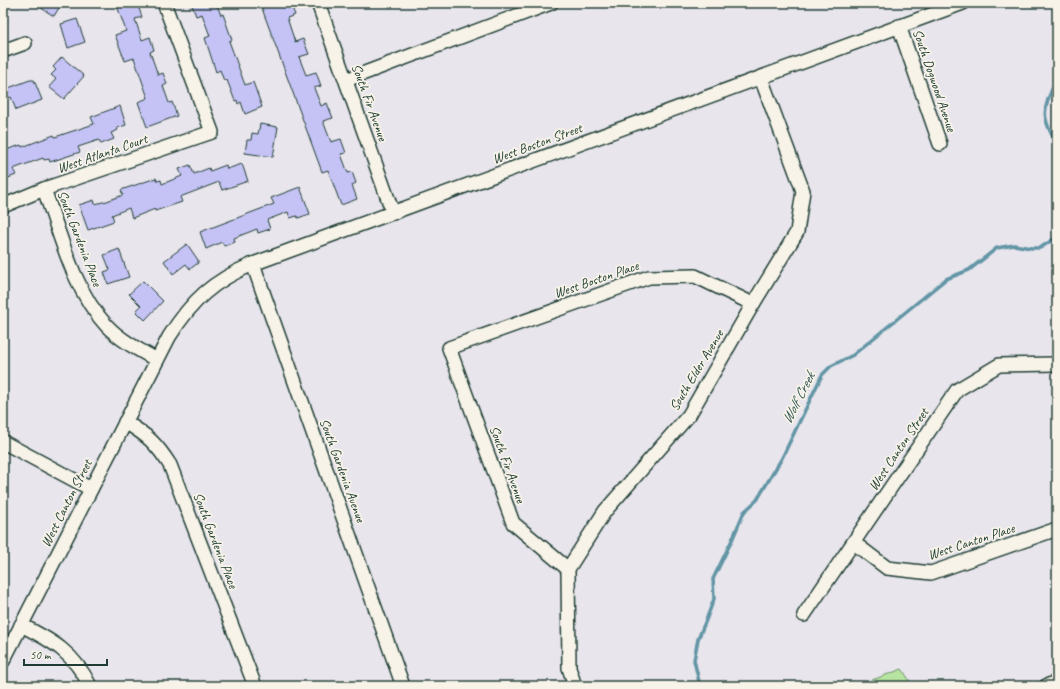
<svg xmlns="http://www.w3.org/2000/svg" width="1060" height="689" font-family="Caveat,sans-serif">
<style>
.green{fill:#b8e4a1;stroke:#6c906a}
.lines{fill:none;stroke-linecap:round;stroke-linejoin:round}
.stream{stroke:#6295a5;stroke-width:3.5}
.building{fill:#c5c3f5;stroke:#1f3d34}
.minor-casing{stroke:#1f3d34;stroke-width:16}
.minor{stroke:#f7f3e8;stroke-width:13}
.labels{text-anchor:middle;stroke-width:3.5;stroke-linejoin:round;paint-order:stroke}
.street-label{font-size:14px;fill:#1f3d34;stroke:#f7f3e8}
.water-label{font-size:15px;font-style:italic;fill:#355a5a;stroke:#f7f3e8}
</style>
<rect width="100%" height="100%" fill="#e8e5ec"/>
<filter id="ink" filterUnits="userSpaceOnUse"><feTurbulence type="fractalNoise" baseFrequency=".025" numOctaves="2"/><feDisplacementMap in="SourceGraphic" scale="8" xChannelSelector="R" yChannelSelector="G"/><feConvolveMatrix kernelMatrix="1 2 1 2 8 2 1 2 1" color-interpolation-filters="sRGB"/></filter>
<g filter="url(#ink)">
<path class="green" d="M 902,669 L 913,686 L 856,686 Z"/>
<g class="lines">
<g class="stream">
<path d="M 1057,78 C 1044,108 1039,114 1057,144"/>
<path d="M 700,686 L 694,660 L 698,639 L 706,620 L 714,599 L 713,579 L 732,540 L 744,512 L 757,500 L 782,458 L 822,375 L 831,366 L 853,355 L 946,279 L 969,270 L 997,248 L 1014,245 L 1031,248 L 1040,248 L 1057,237"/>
</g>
</g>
<g class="building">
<path d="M 33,3 L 62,3 L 54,16 Z"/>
<path d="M 116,3 L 137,3 L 142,17 L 135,19 L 142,40 L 150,37 L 154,50 L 150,52 L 158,75 L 163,73 L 167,84 L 163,86 L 169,103 L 172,102 L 177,116 L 147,127 L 138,102 L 148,98 L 134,58 L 125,61 L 115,35 L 126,31 Z"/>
<path d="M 191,3 L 216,3 L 221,15 L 223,14 L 232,40 L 229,41 L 245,85 L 253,82 L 262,107 L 245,114 L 241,102 L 238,104 L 237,100 L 235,101 L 227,80 L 224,81 L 220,70 L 216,72 L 205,38 L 210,36 L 202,14 L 196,16 Z"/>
<path d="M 260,3 L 290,3 L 295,15 L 287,18 L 295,42 L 303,39 L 309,54 L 299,57 L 306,75 L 316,72 L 321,86 L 314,88 L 321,106 L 327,103 L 333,118 L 323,121 L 331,142 L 341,139 L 346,153 L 341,154 L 348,173 L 352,172 L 356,183 L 352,185 L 357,199 L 341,205 L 328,170 L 322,172 Z"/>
<path d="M 77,19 L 85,42 L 68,48 L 61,24 Z"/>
<path d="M 62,57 L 84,76 L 64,99 L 49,87 L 56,79 L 51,75 L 56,70 L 53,67 Z"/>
<path d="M 30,80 L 34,80 L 42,100 L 16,110 L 11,97 L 3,100 L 3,90 Z"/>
<path d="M 120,106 L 126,125 L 117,128 L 118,130 L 111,133 L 114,139 L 101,144 L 99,140 L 78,147 L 80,152 L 50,162 L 49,159 L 44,160 L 43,158 L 13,169 L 16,175 L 3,180 L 3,151 L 21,145 L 22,147 L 54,135 L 55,137 L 94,124 L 91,117 Z"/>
<path d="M 260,124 L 278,127 L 273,157 L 245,153 L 247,140 L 251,140 L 252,133 L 258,134 Z"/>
<path d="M 242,164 L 248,181 L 222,190 L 219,182 L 180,197 L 182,202 L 155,211 L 155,209 L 132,218 L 129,208 L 112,215 L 114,221 L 88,230 L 79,205 L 94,200 L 95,204 L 107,201 L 123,195 L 121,190 L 156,178 L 157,181 L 161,180 L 162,184 L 182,176 L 179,169 L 190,165 L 194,174 L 209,168 L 210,171 L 226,165 L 227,169 Z"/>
<path d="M 300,187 L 310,214 L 298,218 L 297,216 L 290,218 L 288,212 L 267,220 L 270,229 L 258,233 L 257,229 L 234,238 L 235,242 L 224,246 L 222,242 L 206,249 L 200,232 L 274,204 L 271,198 Z"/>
<path d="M 187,244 L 198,260 L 198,263 L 190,269 L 186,264 L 173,274 L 164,261 Z"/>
<path d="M 119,249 L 129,277 L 108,284 L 104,272 L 110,270 L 104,255 Z"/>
<path d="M 143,281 L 163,301 L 145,320 L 136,311 L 141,306 L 129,294 Z"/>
</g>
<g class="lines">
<defs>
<g id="minor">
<path d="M 318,3 L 393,213"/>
<path d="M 899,26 L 940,144"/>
<path d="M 3,51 L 25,43"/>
<path d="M 346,80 L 551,3"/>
<path d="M 44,189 C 60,234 74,291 106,325 C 120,340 139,350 157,360"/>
<path d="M 3,206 L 44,189 L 212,132 L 164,3"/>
<path d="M 253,264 L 403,686"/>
<path d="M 125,422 C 147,435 156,443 170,465 L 255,686"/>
<path d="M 3,442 L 91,489"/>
<path d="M 854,543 L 887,568 L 931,573 L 1057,529"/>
<path d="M 568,569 L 513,523 L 449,348 L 649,277 L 695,276 L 753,304"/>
<path d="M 804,615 L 957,390 L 999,365 L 1057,364"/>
<path d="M 21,625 C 53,641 74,653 90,686"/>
<path d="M 3,661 L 169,337 C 192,300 213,281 253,264 L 963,3"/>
<path d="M 575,686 L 569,668 L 568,569 L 605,511 L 689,415 L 753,304 L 797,232 L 803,191 L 761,78"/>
<path d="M 1046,686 L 1057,682"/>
</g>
</defs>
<use href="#minor" class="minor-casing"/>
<use href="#minor" class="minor"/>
</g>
</g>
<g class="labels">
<g class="street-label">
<text transform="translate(935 80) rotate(71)" y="5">South Dogwood Avenue</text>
<text transform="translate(370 102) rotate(70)" y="5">South Fir Avenue</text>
<text transform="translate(537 143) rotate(-20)" y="5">West Boston Street</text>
<text transform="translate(102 153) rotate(-19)" y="5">West Atlanta Court</text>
<text transform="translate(80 238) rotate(69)" y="5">South Gardenia Place</text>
<text transform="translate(596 279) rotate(-19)" y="5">West Boston Place</text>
<text transform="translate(696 370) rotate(-59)" y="5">South Elder Avenue</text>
<text transform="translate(898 449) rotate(-56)" y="5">West Canton Street</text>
<text transform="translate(508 464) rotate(70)" y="5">South Fir Avenue</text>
<text transform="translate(343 470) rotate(70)" y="5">South Gardenia Avenue</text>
<text transform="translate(66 503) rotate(-63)" y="5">West Canton Street</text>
<text transform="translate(216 540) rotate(69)" y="5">South Gardenia Place</text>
<text transform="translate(971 541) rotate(-18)" y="5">West Canton Place</text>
</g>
<g class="water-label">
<text transform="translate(798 398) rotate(-63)" y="5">Wolf Creek</text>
</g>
</g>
<rect width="1060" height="689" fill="none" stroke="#f7f3e8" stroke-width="16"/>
<rect x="8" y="8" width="1044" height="673" fill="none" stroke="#1f3d34" stroke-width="1.5" filter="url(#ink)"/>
<path d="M24 659v6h83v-6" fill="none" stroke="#1f3d34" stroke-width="2"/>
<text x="30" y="659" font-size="12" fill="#1f3d34" stroke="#f7f3e8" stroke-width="3" paint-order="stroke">50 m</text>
</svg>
